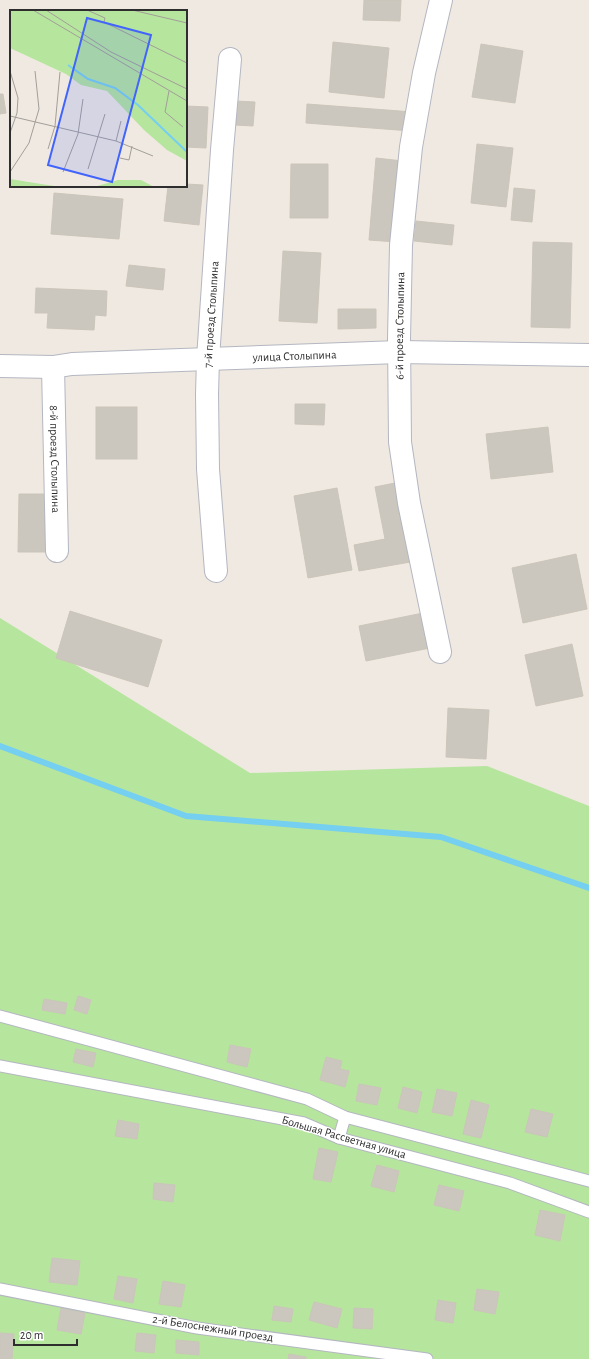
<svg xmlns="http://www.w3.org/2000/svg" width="589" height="1359" font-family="'Alegreya Sans',sans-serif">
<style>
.green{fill:#b6e59e}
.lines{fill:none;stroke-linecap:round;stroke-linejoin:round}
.stream{stroke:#75cff0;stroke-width:6}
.building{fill:#cbc7bf;stroke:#cbc5ba}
.lane-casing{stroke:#b4b7c1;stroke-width:13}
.street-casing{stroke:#b4b7c1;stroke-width:24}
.lane{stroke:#fff;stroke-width:11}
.street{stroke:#fff;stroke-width:22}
.labels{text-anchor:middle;stroke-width:3;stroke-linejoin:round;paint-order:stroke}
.street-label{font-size:12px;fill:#2e2e2e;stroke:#fff}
.inset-river{fill:none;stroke:#75cff0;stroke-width:2}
.inset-road{fill:none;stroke:#a29e99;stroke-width:1}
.view{fill:#4264fb;fill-opacity:0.15;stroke:#4264fb;stroke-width:2}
.inset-edge{fill:none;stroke:#2e2e2e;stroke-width:2}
</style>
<rect width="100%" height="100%" fill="#efe9e1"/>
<path class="green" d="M 0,618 L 250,773 L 487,766 L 589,806 L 589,1359 L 0,1359 Z"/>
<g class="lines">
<path class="stream" d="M 0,746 L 186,816 L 441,837 L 589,888"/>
</g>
<g class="building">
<path d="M 364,0 L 401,0 L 400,21 L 363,20 Z"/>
<path d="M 333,42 L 389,48 L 384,98 L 329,92 Z"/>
<path d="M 481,44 L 523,51 L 515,103 L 472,97 Z"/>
<path d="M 0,94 L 3,94 L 6,113 L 0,114 Z"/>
<path d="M 236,101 L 255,102 L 253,126 L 235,125 Z"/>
<path d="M 307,104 L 413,112 L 411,131 L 306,123 Z"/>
<path d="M 186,106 L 208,107 L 206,148 L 186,147 Z"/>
<path d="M 477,144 L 513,148 L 506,207 L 471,203 Z"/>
<path d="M 376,158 L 403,161 L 396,242 L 369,240 Z"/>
<path d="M 291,164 L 328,164 L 328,218 L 290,218 Z"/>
<path d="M 186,184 L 203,185 L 199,225 L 164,221 L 168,186 L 186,186 Z"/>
<path d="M 514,188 L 535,190 L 532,222 L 511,220 Z"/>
<path d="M 54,193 L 123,199 L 119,239 L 51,234 Z"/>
<path d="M 416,221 L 454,225 L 452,245 L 414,241 Z"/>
<path d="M 533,242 L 572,243 L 570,328 L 531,327 Z"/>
<path d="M 283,251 L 321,253 L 317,323 L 279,321 Z"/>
<path d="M 129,265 L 165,269 L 163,290 L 126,286 Z"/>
<path d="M 36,288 L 107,291 L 106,316 L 95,315 L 94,330 L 47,328 L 48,313 L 35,313 Z"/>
<path d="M 338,309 L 376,309 L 376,328 L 338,329 Z"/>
<path d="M 295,404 L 325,404 L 324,425 L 295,424 Z"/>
<rect x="96" y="407" width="41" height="52"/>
<path d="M 548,427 L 553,472 L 491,479 L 486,434 Z"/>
<path d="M 400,482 L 416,561 L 359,571 L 354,545 L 385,539 L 375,487 Z"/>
<path d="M 337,488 L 352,570 L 308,578 L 294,496 Z"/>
<path d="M 19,494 L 51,494 L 50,552 L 18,552 Z"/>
<path d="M 576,554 L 587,609 L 523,623 L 512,568 Z"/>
<path d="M 70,611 L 162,640 L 148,687 L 56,658 Z"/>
<path d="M 423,613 L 430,648 L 366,661 L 359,626 Z"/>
<path d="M 572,644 L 583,696 L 536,706 L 525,655 Z"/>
<path d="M 448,708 L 489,710 L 486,759 L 446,757 Z"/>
<path d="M 78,996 L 91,1000 L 87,1014 L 74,1010 Z"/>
<path d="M 44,999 L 67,1003 L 65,1014 L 42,1010 Z"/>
<path d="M 230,1045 L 251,1049 L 247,1067 L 227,1062 Z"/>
<path d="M 76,1049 L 96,1053 L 93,1067 L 73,1062 Z"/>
<path d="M 326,1057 L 342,1061 L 340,1069 L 349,1071 L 345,1087 L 320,1080 Z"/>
<path d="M 359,1084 L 381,1088 L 377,1105 L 356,1101 Z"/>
<path d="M 403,1087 L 422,1092 L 417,1113 L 398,1108 Z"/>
<path d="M 437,1089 L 457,1093 L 452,1116 L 432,1112 Z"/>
<path d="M 471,1100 L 489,1105 L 481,1138 L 463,1134 Z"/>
<path d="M 531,1109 L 553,1114 L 547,1137 L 525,1132 Z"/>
<path d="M 118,1120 L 139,1124 L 137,1139 L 115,1136 Z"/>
<path d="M 319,1148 L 338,1152 L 331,1182 L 313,1179 Z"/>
<path d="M 377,1165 L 399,1171 L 394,1192 L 371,1186 Z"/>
<path d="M 154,1183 L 175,1185 L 173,1202 L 153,1199 Z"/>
<path d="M 439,1185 L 464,1191 L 459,1211 L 434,1205 Z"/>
<path d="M 540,1210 L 565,1215 L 560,1241 L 535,1235 Z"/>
<path d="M 52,1258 L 80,1261 L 77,1285 L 49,1282 Z"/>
<path d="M 118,1276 L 137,1279 L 133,1303 L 114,1299 Z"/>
<path d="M 163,1281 L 185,1285 L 181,1307 L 159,1304 Z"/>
<path d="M 477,1289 L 499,1292 L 495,1314 L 474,1310 Z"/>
<path d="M 438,1300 L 456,1303 L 453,1323 L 435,1320 Z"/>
<path d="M 314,1302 L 342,1309 L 337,1328 L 309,1320 Z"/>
<path d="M 274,1306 L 293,1309 L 291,1322 L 272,1320 Z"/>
<path d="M 61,1308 L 85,1313 L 81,1334 L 57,1330 Z"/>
<path d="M 354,1308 L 373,1309 L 372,1329 L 353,1328 Z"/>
<path d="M 0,1333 L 14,1334 L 12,1359 L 0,1359 Z"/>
<path d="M 137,1333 L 156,1335 L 154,1353 L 135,1351 Z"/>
<path d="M 176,1340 L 199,1342 L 199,1355 L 176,1353 Z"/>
<path d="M 289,1354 L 306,1357 L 306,1359 L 288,1359 Z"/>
</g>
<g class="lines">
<defs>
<g id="lane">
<path d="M 0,1016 L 307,1099 L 345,1117 L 589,1181"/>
<path d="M 0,1066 L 304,1123 L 339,1138 L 510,1183 L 589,1212"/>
<path d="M 339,1138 L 345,1117"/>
<path d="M 0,1289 L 197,1328 L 427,1359"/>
</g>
<g id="street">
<path id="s1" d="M 0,366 L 53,367 L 72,364 L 399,352 L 589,355"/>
<path id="s2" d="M 53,367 L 57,551"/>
<path id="s3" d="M 216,571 L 208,469 L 207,394 L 208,359 L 222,150 L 230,59"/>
<path id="s4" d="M 440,652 L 409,503 L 400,442 L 399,339 L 401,245 L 411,147 L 424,73 L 441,0"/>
</g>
</defs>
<use href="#lane" class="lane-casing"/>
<use href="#street" class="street-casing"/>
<use href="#lane" class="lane"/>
<use href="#street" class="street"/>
</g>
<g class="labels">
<g class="street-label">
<text dy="4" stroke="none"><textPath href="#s3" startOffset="257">7-й проезд Столыпина</textPath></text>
<text dy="4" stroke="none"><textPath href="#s4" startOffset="330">6-й проезд Столыпина</textPath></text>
<text dy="4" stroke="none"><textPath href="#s1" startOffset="295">улица Столыпина</textPath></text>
<text dy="4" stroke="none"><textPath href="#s2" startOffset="92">8-й проезд Столыпина</textPath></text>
<text transform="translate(344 1137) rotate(16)" y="4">Большая Рассветная улица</text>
<text transform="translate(213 1328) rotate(9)" y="4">2-й Белоснежный проезд</text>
</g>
</g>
<g transform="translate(10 10)">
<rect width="177" height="177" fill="#efe9e1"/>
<path d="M 0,0 L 177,0 L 177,151 L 157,140 L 134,120 L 97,81 L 71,75 L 56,64 L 0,38 ZM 0,169 L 31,174 L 51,177 L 0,177 ZM 108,170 L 131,170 L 144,177 L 84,177 Z" fill="#b6e59e"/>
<path class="inset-river" d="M 58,55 L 78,69 L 105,78 L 128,95 L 177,142"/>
<path class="inset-road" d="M 23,0 L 177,91M 36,0 L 101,42 L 177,79M 77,0 L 95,8 L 94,12 L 177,53M 122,0 L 177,13M 0,61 L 8,88 L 7,103 L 0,123M 159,81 L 155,102 L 173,117M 0,106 L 106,131 L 143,146M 106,131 L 111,111M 38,139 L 45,116 L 50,62M 110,148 L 119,150 L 122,136M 78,159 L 95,104M 0,162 L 19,133 L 29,99 L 25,61M 53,162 L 68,124 L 73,89"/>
<path class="view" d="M 77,8 L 141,25 L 102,172 L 38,155 Z"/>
<rect width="177" height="177" class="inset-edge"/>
</g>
<path d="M14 1339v6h63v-6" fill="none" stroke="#2e2e2e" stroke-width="2"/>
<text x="20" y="1339" font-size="12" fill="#2e2e2e" stroke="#ffffff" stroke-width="3" paint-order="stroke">20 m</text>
</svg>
